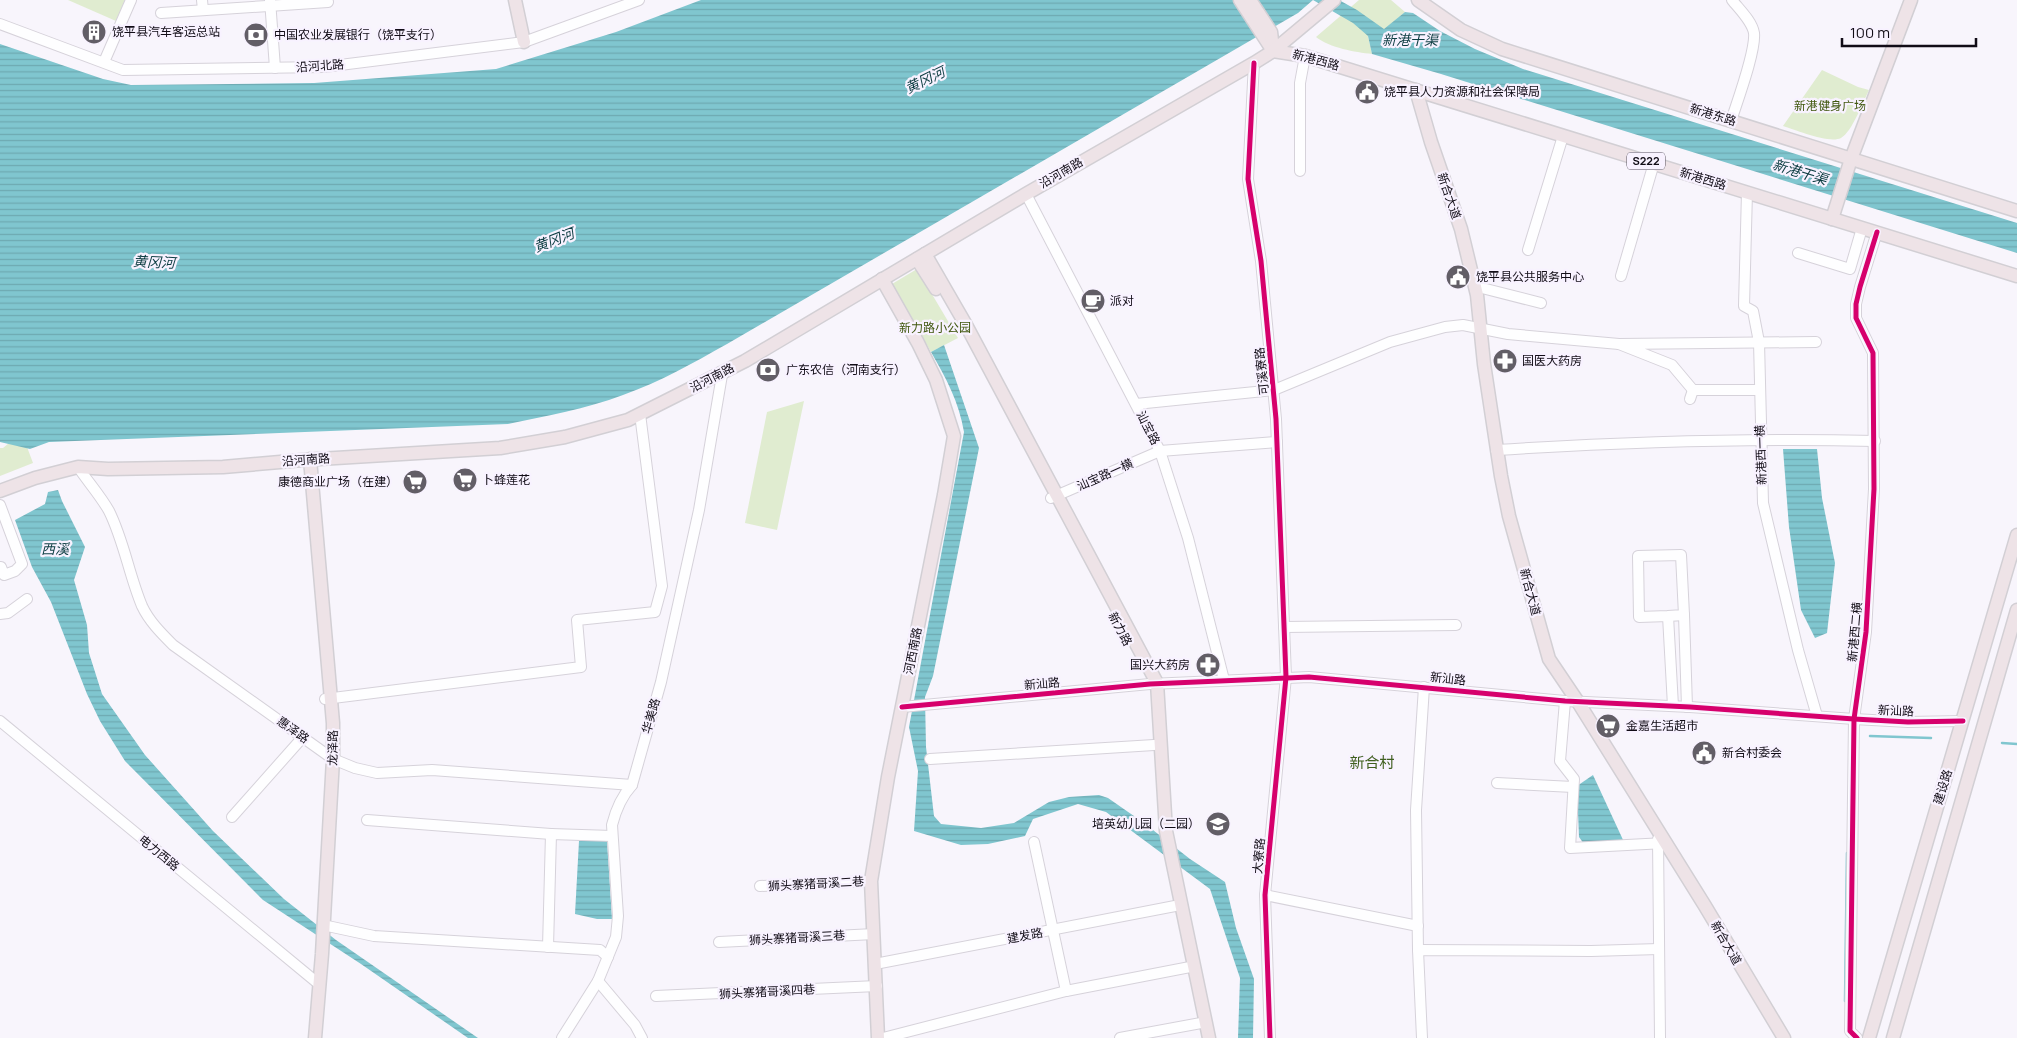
<svg xmlns="http://www.w3.org/2000/svg" width="2017" height="1038" font-family="Manrope,'Noto Sans SC',sans-serif">
<style>
.green{fill:#e0ecd0}
.water{fill:url(#water-rules)}
.lines{fill:none;stroke-linecap:round;stroke-linejoin:round}
.stream{stroke:#80c6cf;stroke-width:2.5}
.minor-casing{stroke:#d6d2da;stroke-width:12}
.major-casing{stroke:#d2cfd4;stroke-width:15}
.minor{stroke:#fefeff;stroke-width:10}
.major{stroke:#eee3e7;stroke-width:12}
.cycleway-casing{stroke:#f8f2ff;stroke-width:8}
.cycleway{stroke:#d6006c;stroke-width:5}
.labels{text-anchor:middle;stroke-width:4.5;stroke-linejoin:round;paint-order:stroke}
.shield{fill:#f8f2ff;stroke:#56515c;stroke-width:1}
.shield-label{font-size:11px;font-weight:bold;fill:#110c16}
.poi-label{font-size:12px;fill:#110c16;stroke:#f8f2ff;text-anchor:start}
.street-label{font-size:12px;fill:#110c16;stroke:#f8f2ff}
.park-label{font-size:12px;fill:#425911;stroke:#f8f2ff}
.water-label{font-size:14px;font-style:italic;fill:#0d3d42;stroke:#f8f2ff}
.quarter-label{font-size:15px;fill:#40601f;stroke:#f8f2ff}
</style>
<defs>
<pattern id="water-rules" width="6" height="5" patternUnits="userSpaceOnUse" patternTransform="scale(1.25)"><rect width="6" height="5" fill="#80c6cf"/><path d="M0 2.5h6" fill="none" stroke="#6ea9b1"/></pattern>
</defs>
<rect width="100%" height="100%" fill="#f8f5fc"/>
<g class="green">
<path d="M 68,0 L 125,0 L 116,21 Z"/>
<path d="M 1359,0 L 1391,0 L 1405,12 L 1384,30 L 1376,25 L 1368,36 L 1372,54 C 1355,52 1330,48 1316,37 Z"/>
<path d="M 1822,70 L 1858,87 L 1869,90 C 1863,102 1852,132 1841,138 C 1829,144 1796,130 1783,126 Z"/>
<path d="M 917,269 L 958,338 L 931,352 L 892,284 Z"/>
<path d="M 804,401 L 777,530 L 745,523 L 767,412 Z"/>
<path d="M 14,439 L 27,447 L 33,463 L 0,476 L 0,448 L 3,448 Z"/>
</g>
<g class="water">
<path d="M 701,0 L 1339,0 L 1357,10 L 1384,29 L 1405,12 L 1413,13 L 1440,31 L 1475,49 L 1523,69 L 2017,223 L 2017,253 L 1441,74 L 1372,54 L 1368,36 L 1353,23 L 1313,0 L 1298,13 L 727,344 C 693,363 660,382 623,395 C 586,409 546,416 508,424 L 49,442 L 30,449 L 0,442 L 0,44 L 103,79 L 131,85 L 314,83 L 496,69 L 616,32 Z"/>
<path d="M 944,345 L 979,448 L 933,676 L 925,697 L 926,747 L 934,816 L 941,824 L 981,828 L 1014,823 L 1049,802 L 1069,797 L 1099,795 L 1108,798 L 1144,823 L 1190,859 L 1225,882 L 1236,928 L 1254,979 L 1253,1038 L 1238,1038 L 1240,978 L 1210,889 L 1106,812 L 1078,804 L 1033,819 L 1025,836 L 988,844 L 961,845 L 914,831 L 918,771 L 909,727 L 964,432 C 959,402 946,378 931,352 Z"/>
<path d="M 1783,449 L 1817,449 L 1822,498 L 1835,563 L 1827,633 L 1815,638 L 1801,610 L 1789,527 Z"/>
<path d="M 58,490 L 62,501 L 85,547 L 74,580 L 87,625 L 89,653 L 102,694 L 145,755 L 213,831 L 284,899 L 336,940 L 478,1038 L 468,1038 L 361,964 L 263,900 L 125,761 L 100,721 L 87,694 L 51,602 L 32,567 L 15,520 L 45,504 L 48,492 Z"/>
<path d="M 1593,775 L 1624,842 L 1584,844 L 1579,837 L 1577,786 Z"/>
<path d="M 579,841 L 607,841 L 612,919 L 597,919 L 575,914 Z"/>
</g>
<g class="lines">
<g class="stream">
<path d="M 1870,736 L 1931,738"/>
<path d="M 2002,743 L 2017,744"/>
<path d="M 1845,1001 L 1847,853"/>
</g>
<defs>
<g id="minor">
<path d="M 202,0 L 203,10"/>
<path d="M 270,0 L 275,68"/>
<path d="M 161,13 L 328,2"/>
<path d="M 0,24 L 123,70 L 324,67 L 524,42 L 639,0"/>
<path d="M 104,62 L 131,0"/>
<path d="M 1254,63 L 1248,179 L 1261,261 L 1276,419 L 1286,677 L 1265,895 L 1270,1038"/>
<path d="M 1731,121 C 1737,102 1756,51 1754,33 C 1752,21 1739,9 1732,0"/>
<path d="M 1300,171 L 1300,83 L 1305,56"/>
<path d="M 1747,192 L 1744,306 L 1753,311 L 1759,342 L 1763,503 L 1798,650 L 1817,716"/>
<path d="M 1026,194 L 1160,451 L 1188,538 L 1224,680"/>
<path d="M 1528,250 L 1563,136"/>
<path d="M 1798,253 L 1850,269 L 1862,228"/>
<path d="M 1621,276 L 1654,163"/>
<path d="M 1476,290 L 1482,288 L 1541,303"/>
<path d="M 1693,390 L 1672,365 L 1619,344 L 1816,342"/>
<path d="M 1690,399 L 1693,390 L 1760,390"/>
<path d="M 1136,404 L 1274,390 L 1390,342 L 1445,327 L 1463,325 L 1508,334 L 1619,344"/>
<path d="M 1496,450 C 1622,442 1748,438 1875,441"/>
<path d="M 78,467 C 88,482 100,495 109,511 C 124,541 129,575 142,606 C 149,621 161,633 173,645 L 333,759 L 355,768 L 377,773 L 432,770 L 632,785"/>
<path d="M 1051,498 L 1160,451 L 1277,442"/>
<path d="M 0,505 L 22,564 L 15,571 L 4,575 L 1,567"/>
<path d="M 0,614 L 8,613 L 27,599"/>
<path d="M 1684,615 L 1687,707"/>
<path d="M 1668,616 L 1684,615 L 1681,555 L 1638,556 L 1639,617 L 1668,616 L 1673,706"/>
<path d="M 1284,627 L 1456,625"/>
<path d="M 325,699 L 581,667 L 577,620 L 655,612 L 662,586 L 640,414"/>
<path d="M 1565,701 L 1560,761 L 1574,779 L 1570,848 L 1665,843"/>
<path d="M 902,707 L 1150,684 L 1309,677 L 1565,701 L 1690,707 L 1854,719 L 1908,722 L 1963,721"/>
<path d="M 0,721 L 320,985"/>
<path d="M 930,759 L 1154,745"/>
<path d="M 1497,783 L 1573,787"/>
<path d="M 232,817 L 303,737"/>
<path d="M 367,820 L 551,834"/>
<path d="M 1658,839 L 1660,1038"/>
<path d="M 1034,842 L 1066,991"/>
<path d="M 760,886 L 871,881"/>
<path d="M 1265,895 L 1418,926"/>
<path d="M 323,925 L 374,936 L 600,950 L 608,957"/>
<path d="M 719,942 L 874,934"/>
<path d="M 548,947 L 551,834 L 612,836"/>
<path d="M 1418,950 L 1416,810 L 1424,687"/>
<path d="M 875,964 L 1175,906"/>
<path d="M 656,996 L 877,986"/>
<path d="M 562,1038 L 598,981"/>
<path d="M 642,1038 L 635,1025 L 598,981 L 616,937 L 618,916 L 612,825 C 616,809 621,797 632,785 L 661,682 L 699,510 L 722,375"/>
<path d="M 883,1038 L 1066,991 L 1190,967"/>
<path d="M 1120,1038 L 1201,1023"/>
<path d="M 1422,1038 L 1418,950 L 1591,951 L 1659,949"/>
<path d="M 1857,1038 L 1850,1031 L 1854,719 L 1866,632 L 1874,489 L 1873,353 L 1856,318 L 1856,304 L 1860,287 L 1877,232"/>
</g>
<g id="major">
<path d="M 515,0 L 524,42"/>
<path d="M 1240,0 L 1273,51"/>
<path d="M 1250,0 L 1271,32 L 1273,49"/>
<path d="M 1418,0 L 1461,30 L 1502,49 L 2017,211"/>
<path d="M 1273,51 L 1305,56 L 2017,276"/>
<path d="M 1416,90 L 1431,142 L 1461,229 L 1477,295 L 1484,364 L 1501,476 L 1509,516 L 1549,659 L 1578,702 L 1705,906 L 1784,1038"/>
<path d="M 1832,219 L 1851,159 L 1911,0"/>
<path d="M 925,254 L 966,325 L 1157,683 L 1166,831 L 1209,1038"/>
<path d="M 917,259 L 936,289"/>
<path d="M 310,459 L 333,723 L 333,759 L 322,954 L 315,1038"/>
<path d="M 0,491 L 35,478 L 78,467 L 108,469 L 223,467 L 303,460 L 500,448 L 565,437 L 628,420 L 745,361 L 1026,194 L 1254,63 L 1273,51 L 1334,0"/>
<path d="M 878,1038 L 871,881 L 888,777 L 944,495 L 954,436 L 936,380 L 918,343 L 882,279"/>
<path d="M 1869,1038 L 2017,535"/>
<path d="M 1893,1038 L 2017,610"/>
</g>
</defs>
<use href="#minor" class="minor-casing"/>
<use href="#major" class="major-casing"/>
<use href="#minor" class="minor"/>
<use href="#major" class="major"/>
<defs>
<g id="cycleway">
<path d="M 1254,63 L 1248,179 L 1261,261 L 1276,419 L 1286,677 L 1265,895 L 1270,1038"/>
<path d="M 902,707 L 1150,684 L 1309,677 L 1565,701 L 1690,707 L 1854,719 L 1908,722 L 1963,721"/>
<path d="M 1857,1038 L 1850,1031 L 1854,719 L 1866,632 L 1874,489 L 1873,353 L 1856,318 L 1856,304 L 1860,287 L 1877,232"/>
</g>
</defs>
<use href="#cycleway" class="cycleway-casing"/>
<use href="#cycleway" class="cycleway"/>
</g>
<defs>
<symbol id="building-disc" viewBox="-11 -11 22 22"><circle r="9.5" fill="#625e66" stroke="#f8f2ff"/><path d="M-4-6H4V6H1V3H-1V6H-4ZM-2.5-4.3h1.7v1.8h-1.7ZM.8-4.3h1.7v1.8H.8ZM-2.5-1h1.7V.8h-1.7ZM.8-1h1.7V.8H.8Z" fill="#fff"/></symbol>
<symbol id="bank-disc" viewBox="-11 -11 22 22"><circle r="9.5" fill="#625e66" stroke="#f8f2ff"/><path d="M-6-4H6V4H-6ZM0-2.3a2.3 2.3 0 1 0 0 4.6a2.3 2.3 0 1 0 0-4.6Z" fill="#fff"/></symbol>
<symbol id="civic-disc" viewBox="-11 -11 22 22"><circle r="9.5" fill="#625e66" stroke="#f8f2ff"/><path d="M-.6-6.5H3V-4.5H.6V-3L4-1V1h2V6H-6V1h2V-1L-.6-3ZM-1.2 2.5V6h2.4V2.5Z" fill="#fff"/></symbol>
<symbol id="cafe-disc" viewBox="-11 -11 22 22"><circle r="9.5" fill="#625e66" stroke="#f8f2ff"/><path d="M-5.5-4.5H6V0H3Q3 3.5 0 3.5H-2.5Q-5.5 3.5-5.5 0ZM3-3.2v2h1.7v-2ZM-6 4.5H4V6H-6Z" fill="#fff"/></symbol>
<symbol id="pharmacy-disc" viewBox="-11 -11 22 22"><circle r="9.5" fill="#625e66" stroke="#f8f2ff"/><path d="M-2-6h4v4h4v4h-4v4h-4v-4h-4v-4h4Z" fill="#fff"/></symbol>
<symbol id="supermarket-disc" viewBox="-11 -11 22 22"><circle r="9.5" fill="#625e66" stroke="#f8f2ff"/><path d="M-6-5.5h2.5l.6 2H6L4.5 2H-2.5L-4.4-4H-6ZM-1.5 3.2a1.3 1.3 0 1 0 .1 0ZM3 3.2a1.3 1.3 0 1 0 .1 0Z" fill="#fff"/></symbol>
<symbol id="school-disc" viewBox="-11 -11 22 22"><circle r="9.5" fill="#625e66" stroke="#f8f2ff"/><path d="M0-5L7-2L0 1L-7-2ZM-4 1L0 2.5L4 1V4Q0 6-4 4Z" fill="#fff"/></symbol>
</defs>
<g fill-rule="evenodd">
<use href="#building-disc" x="80" y="18" width="28" height="28"/>
<use href="#bank-disc" x="242" y="21" width="28" height="28"/>
<use href="#civic-disc" x="1353" y="78" width="28" height="28"/>
<use href="#civic-disc" x="1444" y="263" width="28" height="28"/>
<use href="#cafe-disc" x="1079" y="287" width="28" height="28"/>
<use href="#pharmacy-disc" x="1491" y="347" width="28" height="28"/>
<use href="#bank-disc" x="754" y="356" width="28" height="28"/>
<use href="#supermarket-disc" x="451" y="466" width="28" height="28"/>
<use href="#supermarket-disc" x="401" y="468" width="28" height="28"/>
<use href="#pharmacy-disc" x="1194" y="651" width="28" height="28"/>
<use href="#supermarket-disc" x="1594" y="712" width="28" height="28"/>
<use href="#civic-disc" x="1690" y="739" width="28" height="28"/>
<use href="#school-disc" x="1204" y="810" width="28" height="28"/>
</g>
<g class="labels">
<rect class="shield" x="1627" y="152.5" width="38" height="17" rx="4"/>
<g class="shield-label">
<text x="1646" y="165">S222</text>
</g>
<g class="poi-label">
<text x="112" y="36">饶平县汽车客运总站</text>
<text x="274" y="39">中国农业发展银行（饶平支行）</text>
<text x="1384" y="96">饶平县人力资源和社会保障局</text>
<text x="1476" y="281">饶平县公共服务中心</text>
<text x="1110" y="305">派对</text>
<text x="1522" y="365">国医大药房</text>
<text x="786" y="374">广东农信（河南支行）</text>
<text x="482" y="484">卜蜂莲花</text>
<text x="398" y="486" text-anchor="end">康德商业广场（在建）</text>
<text x="1190" y="669" text-anchor="end">国兴大药房</text>
<text x="1626" y="730">金嘉生活超市</text>
<text x="1722" y="757">新合村委会</text>
<text x="1200" y="828" text-anchor="end">培英幼儿园（二园）</text>
</g>
<g class="street-label">
<text transform="translate(1316 60) rotate(15)" y="4">新港西路</text>
<text transform="translate(320 66) rotate(-4)" y="4">沿河北路</text>
<text transform="translate(1713 115) rotate(17)" y="4">新港东路</text>
<text transform="translate(1061 173) rotate(-30)" y="4">沿河南路</text>
<text transform="translate(1703 179) rotate(17)" y="4">新港西路</text>
<text transform="translate(1449 196) rotate(71)" y="4">新合大道</text>
<text transform="translate(1262 371) rotate(-96)" y="4">可溪寮路</text>
<text transform="translate(712 378) rotate(-27)" y="4">沿河南路</text>
<text transform="translate(1148 428) rotate(63)" y="4">汕宝路</text>
<text transform="translate(1761 455) rotate(-92)" y="4">新港西一横</text>
<text transform="translate(306 460) rotate(-4)" y="4">沿河南路</text>
<text transform="translate(1105 475) rotate(-24)" y="4">汕宝路一横</text>
<text transform="translate(1530 592) rotate(75)" y="4">新合大道</text>
<text transform="translate(1120 629) rotate(62)" y="4">新力路</text>
<text transform="translate(1855 632) rotate(-85)" y="4">新港西二横</text>
<text transform="translate(913 651) rotate(-79)" y="4">河西南路</text>
<text transform="translate(1448 679) rotate(6)" y="4">新汕路</text>
<text transform="translate(1042 684) rotate(-5)" y="4">新汕路</text>
<text transform="translate(1896 711) rotate(2)" y="4">新汕路</text>
<text transform="translate(651 716) rotate(-74)" y="4">华美路</text>
<text transform="translate(293 730) rotate(35)" y="4">惠泽路</text>
<text transform="translate(333 748) rotate(-89)" y="4">龙泽路</text>
<text transform="translate(1943 787) rotate(-73)" y="4">建设路</text>
<text transform="translate(159 853) rotate(39)" y="4">电力西路</text>
<text transform="translate(1259 856) rotate(-85)" y="4">大寮路</text>
<text transform="translate(816 884) rotate(-3)" y="4">狮头寨猪哥溪二巷</text>
<text transform="translate(1025 936) rotate(-11)" y="4">建发路</text>
<text transform="translate(797 938) rotate(-3)" y="4">狮头寨猪哥溪三巷</text>
<text transform="translate(1726 943) rotate(60)" y="4">新合大道</text>
<text transform="translate(767 992) rotate(-3)" y="4">狮头寨猪哥溪四巷</text>
</g>
<g class="park-label">
<text x="1830" y="110">新港健身广场</text>
<text x="935" y="332">新力路小公园</text>
</g>
<g class="water-label">
<text x="1410" y="45">新港干渠</text>
<text transform="translate(925 80) rotate(-26)" y="5">黄冈河</text>
<text transform="translate(1800 172) rotate(17)" y="5">新港干渠</text>
<text transform="translate(554 240) rotate(-21)" y="5">黄冈河</text>
<text transform="translate(154 262) rotate(3)" y="5">黄冈河</text>
<text x="55" y="554">西溪</text>
</g>
<g class="quarter-label">
<text x="1372" y="768">新合村</text>
</g>
</g>
<path d="M1842 38v8h134v-8" fill="none" stroke="#110c16" stroke-width="2.5"/>
<text x="1850" y="38" font-size="15" fill="#110c16" stroke="#f8f2ff" stroke-width="4" paint-order="stroke">100 m</text>
</svg>
